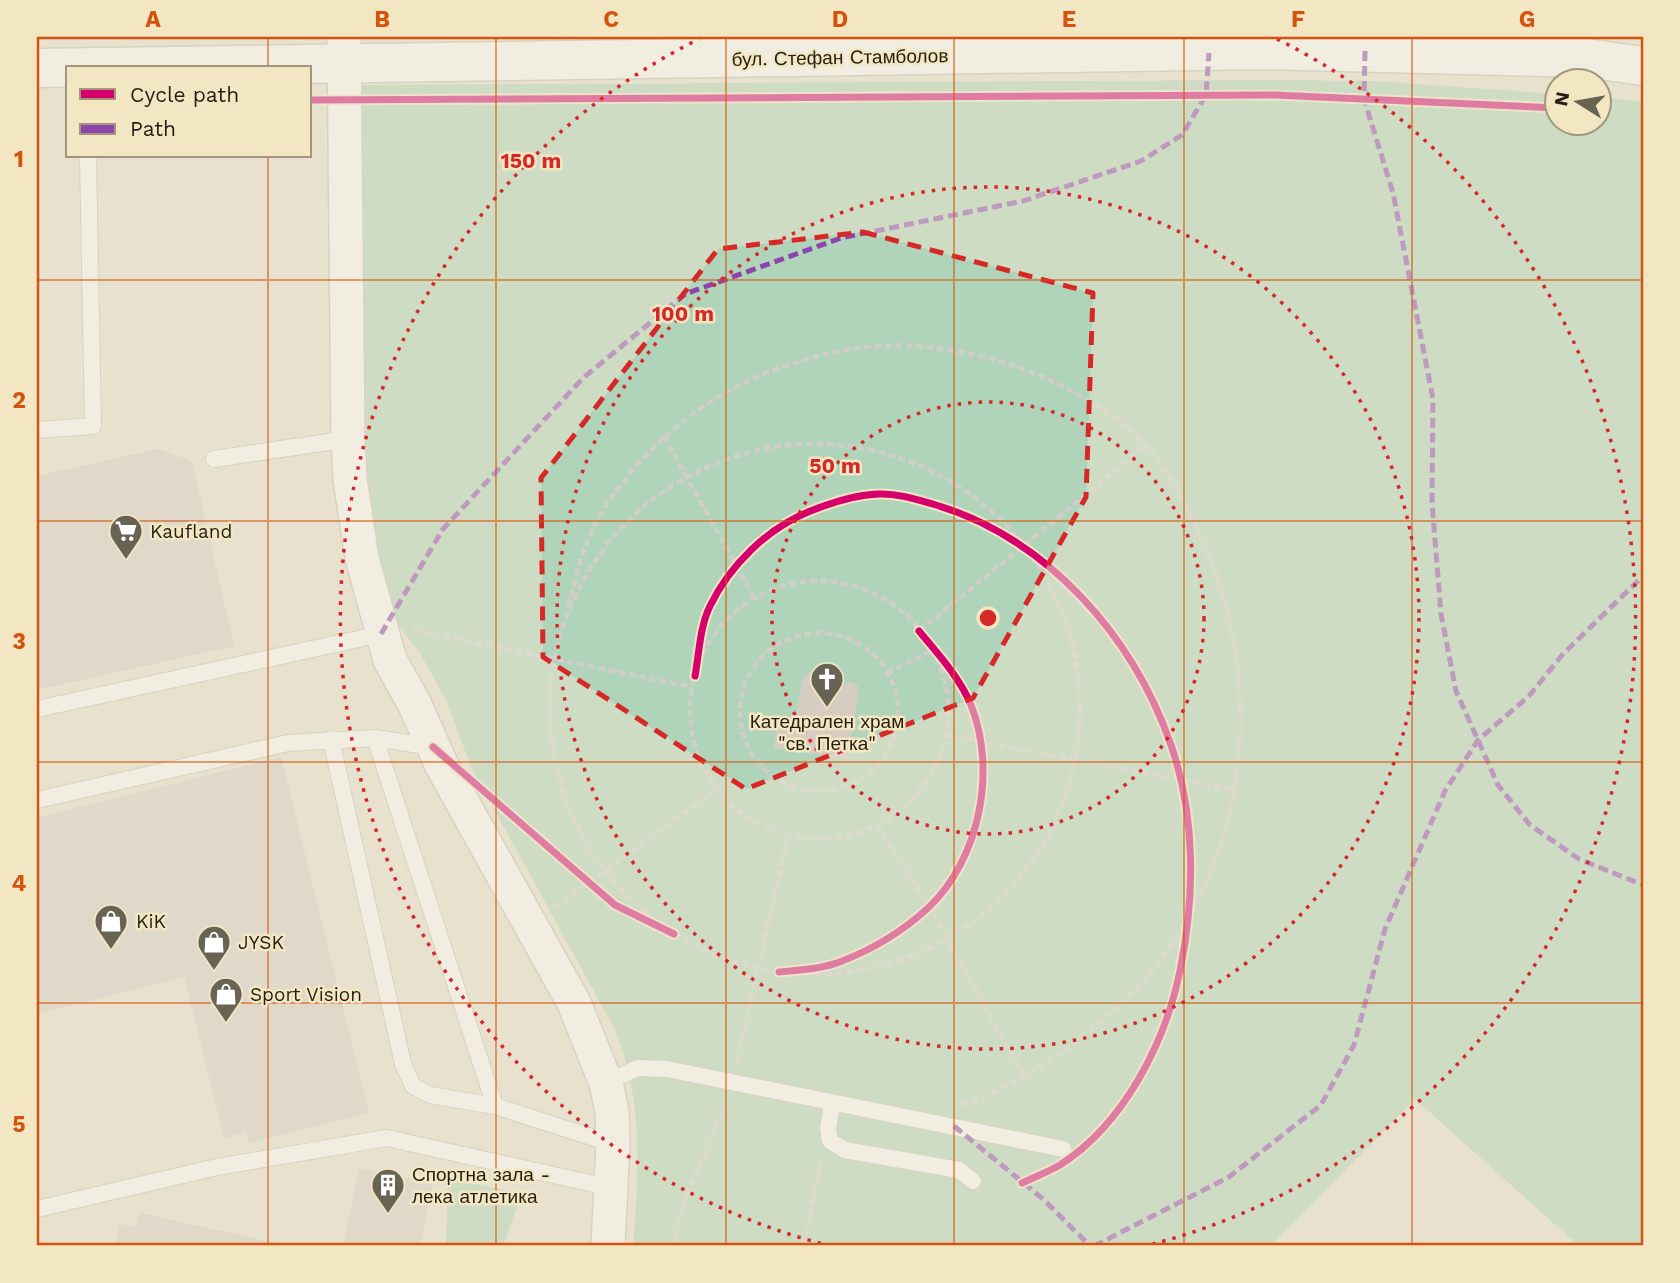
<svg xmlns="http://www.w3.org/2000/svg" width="1680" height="1283" font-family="'Work Sans',sans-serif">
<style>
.green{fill:#b0d4b9}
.building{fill:#d7ccc1}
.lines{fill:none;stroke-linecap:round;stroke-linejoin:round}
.lane-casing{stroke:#c5c0b1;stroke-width:18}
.street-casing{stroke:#c5c0b1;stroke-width:36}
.secondary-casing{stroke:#c5c0b1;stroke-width:41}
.path{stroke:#d1cec9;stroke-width:4.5;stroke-dasharray:7 3.5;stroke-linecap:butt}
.lane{stroke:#fcfaf8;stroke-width:16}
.street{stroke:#fcfaf8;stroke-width:33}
.secondary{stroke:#fcfaf8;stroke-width:38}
.quiet{stroke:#8e44ad;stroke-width:5;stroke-dasharray:10 5;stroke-linecap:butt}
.cycleway-casing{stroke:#f3e7c3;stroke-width:11}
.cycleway{stroke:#d6006c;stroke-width:7}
.marked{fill:none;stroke:#d62828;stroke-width:5;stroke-dasharray:14 9;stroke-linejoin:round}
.grid{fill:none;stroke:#d4530d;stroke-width:2;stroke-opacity:0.55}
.ring{fill:none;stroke:#d62828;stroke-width:3.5;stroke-dasharray:3.5 7}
.labels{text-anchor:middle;stroke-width:5;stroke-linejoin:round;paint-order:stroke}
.street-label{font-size:19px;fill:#241f12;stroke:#f3e7c3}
.poi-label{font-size:19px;fill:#241f12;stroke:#f3e7c3;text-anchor:start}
.centre{fill:#d62828;stroke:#f3e7c3;stroke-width:3.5}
.ring-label{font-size:21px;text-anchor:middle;font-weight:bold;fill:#d62828;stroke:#f3e7c3;stroke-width:5;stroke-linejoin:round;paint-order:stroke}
.neatline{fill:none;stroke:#d4530d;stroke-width:2.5}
.grid-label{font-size:23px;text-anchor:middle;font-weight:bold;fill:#d4530d}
</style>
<rect width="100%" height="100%" fill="#e8e1ce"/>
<g class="green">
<path d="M 1261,80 L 1374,81 L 1557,94 L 1558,122 L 1600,122 L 1600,97 L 1643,102 L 1643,1246 L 1579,1246 L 1415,1099 L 1271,1246 L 633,1246 C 639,1171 644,1099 614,1028 L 471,767 L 447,702 L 420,653 L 398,625 L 378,552 L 366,459 L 357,85 Z"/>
<path d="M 448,1179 L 522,1193 L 503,1246 L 446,1245 Z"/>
</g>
<g class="building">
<path d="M 158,449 L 192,461 L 234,646 L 37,690 L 37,476 Z"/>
<path d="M 809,672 L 818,675 L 821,683 L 831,675 L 838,678 L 841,688 L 850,681 L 859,687 L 848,759 L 774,748 L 777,728 L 793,731 L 803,678 Z"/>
<path d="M 281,757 L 369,1113 L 249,1143 L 246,1132 L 224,1138 L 184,977 L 37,1014 L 37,818 Z"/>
<path d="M 359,1168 L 433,1184 L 420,1246 L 343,1246 Z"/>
<path d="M 140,1213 L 285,1245 L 285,1246 L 115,1246 L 120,1224 L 136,1227 Z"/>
</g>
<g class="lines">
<defs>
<g id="lane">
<path d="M 37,430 L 93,426 L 88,156"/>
<path d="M 214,459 L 348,439"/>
<path d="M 37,709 L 381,634"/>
<path d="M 375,738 L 495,1106"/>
<path d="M 331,739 L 403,1064 L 413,1086 L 430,1095 L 495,1106 L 613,1144"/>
<path d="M 37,800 L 288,743 L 375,738 L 433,747"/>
<path d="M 606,1083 L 637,1068 L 667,1069 L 1063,1149"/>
<path d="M 832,1103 L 828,1129 L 830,1141 L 845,1150 L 959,1170 L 973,1181"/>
<path d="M 37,1209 L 217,1167 L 387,1138 L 612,1188"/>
</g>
<path id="street" d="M 344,37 L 348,439 L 350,479 L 362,558 L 390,660 L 415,705 L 441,764 L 574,1003 L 606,1083 L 612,1111 L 613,1144 L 608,1246"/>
<path id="secondary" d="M 37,68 L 1265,50 L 1586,58 L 1643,66"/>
</defs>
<use href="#lane" class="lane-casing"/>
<use href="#street" class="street-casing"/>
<use href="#secondary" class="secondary-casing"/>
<g class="path">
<path d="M 664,436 L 754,598"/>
<circle cx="815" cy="709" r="265"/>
<circle cx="819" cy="710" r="129"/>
<path d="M 568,606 C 577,575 584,540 602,512 C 643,447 705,395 777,369 C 853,341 910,339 988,358 C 1039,370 1112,407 1147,447 C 1169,472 1185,503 1199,533 C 1262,666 1254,827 1168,950 C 1146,981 1117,1008 1088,1032 C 1052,1062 1007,1090 962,1105"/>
<path d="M 413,630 L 692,687"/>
<path d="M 919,631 L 1146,446"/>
<circle cx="819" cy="712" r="79"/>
<path d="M 887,673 L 933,650"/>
<path d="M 946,735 L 1234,790"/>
<path d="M 877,825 L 929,907 L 1024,1076"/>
<path d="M 555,907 L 717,789"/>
<path d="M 737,1061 L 788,837"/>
<path d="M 673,1246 L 685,1200 L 726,1103"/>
<path d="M 804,1246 L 821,1160"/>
</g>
<use href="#lane" class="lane"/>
<use href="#street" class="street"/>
<use href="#secondary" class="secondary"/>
<g class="quiet">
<path d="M 1365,51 L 1364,99 L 1393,193 L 1433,399 L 1432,503 L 1441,614 L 1456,691 L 1498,785 L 1530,825 L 1579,859 L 1643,885"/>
<path d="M 381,634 L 443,529 L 583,378 L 685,294 L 841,238 L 1023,201 L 1141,161 L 1182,135 L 1206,95 L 1209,53"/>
<path d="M 954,1126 L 1043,1199 L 1090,1246"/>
<path d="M 1094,1246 L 1229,1177 L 1321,1105 L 1354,1045 L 1385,929 L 1445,791 L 1478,740 L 1529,696 L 1563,654 L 1643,576"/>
</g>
<defs>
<g id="cycleway">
<path d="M 310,100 L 1275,95 L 1558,108"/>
<path d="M 695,676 C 699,654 700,626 710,606 C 730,565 767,529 808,512 C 830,503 853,495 878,494 C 897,493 918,500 936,505 C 1048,539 1133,636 1171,745 C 1196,817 1195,897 1180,971 C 1165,1043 1124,1124 1060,1165 C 1048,1172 1034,1177 1022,1183"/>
<path d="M 433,747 L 615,905 L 674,934"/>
<path d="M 779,972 C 799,970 823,969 842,961 C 873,949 903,931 928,908 C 980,859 997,770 971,705 C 960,678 938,654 919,631"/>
</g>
</defs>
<use href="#cycleway" class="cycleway-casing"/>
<use href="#cycleway" class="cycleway"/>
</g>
<path d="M0 0H1680V1283H0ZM 863,232 L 1093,293 L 1086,497 L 973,698 L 746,789 L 543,657 L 541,478 L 718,249 Z" fill="#e8e1ce" fill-opacity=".55" fill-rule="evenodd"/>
<path class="marked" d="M 863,232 L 1093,293 L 1086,497 L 973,698 L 746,789 L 543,657 L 541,478 L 718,249 Z"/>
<path class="grid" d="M 268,37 L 268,68M 496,37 L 496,1246M 726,37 L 726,1246M 954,37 L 954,1246M 1184,37 L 1184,1246M 1412,37 L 1412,1246M 268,156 L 268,1246M 37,280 L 1643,280M 37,521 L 1643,521M 37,762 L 1643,762M 37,1003 L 1643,1003"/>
<g class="ring">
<circle cx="988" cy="618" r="216"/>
<circle cx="988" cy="618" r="431"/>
<path d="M831 1246A647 647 0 0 1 699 39M1277 39A647 647 0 0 1 1145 1246"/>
</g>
<defs>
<symbol id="supermarket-pin" viewBox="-11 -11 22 30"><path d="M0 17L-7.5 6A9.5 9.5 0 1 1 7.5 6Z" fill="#696354" stroke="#f3e7c3"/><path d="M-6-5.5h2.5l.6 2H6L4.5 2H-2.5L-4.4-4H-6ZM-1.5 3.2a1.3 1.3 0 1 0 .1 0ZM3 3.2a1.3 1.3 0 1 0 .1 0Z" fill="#fff"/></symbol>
<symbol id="church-pin" viewBox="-11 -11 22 30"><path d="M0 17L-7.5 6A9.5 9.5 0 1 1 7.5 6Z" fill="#696354" stroke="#f3e7c3"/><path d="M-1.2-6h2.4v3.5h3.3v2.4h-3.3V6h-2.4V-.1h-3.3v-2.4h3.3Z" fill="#fff"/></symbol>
<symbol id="shop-pin" viewBox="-11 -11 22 30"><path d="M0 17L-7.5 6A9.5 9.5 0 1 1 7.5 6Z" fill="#696354" stroke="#f3e7c3"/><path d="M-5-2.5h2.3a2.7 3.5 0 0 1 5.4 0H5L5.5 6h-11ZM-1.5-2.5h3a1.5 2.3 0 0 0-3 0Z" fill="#fff"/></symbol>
<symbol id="building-pin" viewBox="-11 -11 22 30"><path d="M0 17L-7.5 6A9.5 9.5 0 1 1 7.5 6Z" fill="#696354" stroke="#f3e7c3"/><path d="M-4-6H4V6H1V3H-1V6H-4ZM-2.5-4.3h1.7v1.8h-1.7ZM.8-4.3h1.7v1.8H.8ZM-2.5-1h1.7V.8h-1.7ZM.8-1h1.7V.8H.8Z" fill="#fff"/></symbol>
</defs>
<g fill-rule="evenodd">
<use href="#supermarket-pin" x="107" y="512" width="38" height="52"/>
<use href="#church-pin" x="808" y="660" width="38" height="52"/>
<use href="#shop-pin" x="92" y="902" width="38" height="52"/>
<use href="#shop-pin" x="195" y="923" width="38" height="52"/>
<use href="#shop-pin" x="207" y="975" width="38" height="52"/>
<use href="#building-pin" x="369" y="1166" width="38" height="52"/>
</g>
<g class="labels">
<g class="street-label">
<text transform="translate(840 57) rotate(-1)" y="7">бул. Стефан Стамболов</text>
</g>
<g class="poi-label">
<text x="150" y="538">Kaufland</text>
<text x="827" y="728" text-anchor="middle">Катедрален храм<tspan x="827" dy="22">"св. Петка"</tspan></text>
<text x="136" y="928">KiK</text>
<text x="238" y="949">JYSK</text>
<text x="250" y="1001">Sport Vision</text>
<text x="412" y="1181">Спортна зала -<tspan x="412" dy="22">лека атлетика</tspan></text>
</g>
</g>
<circle cx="988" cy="618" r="10" class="centre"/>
<g class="ring-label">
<text x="531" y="168">150 m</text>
<text x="683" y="321">100 m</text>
<text x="835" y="473">50 m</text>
</g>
<rect width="1680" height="1283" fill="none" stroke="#f3e7c3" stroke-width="77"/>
<rect x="66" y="66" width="245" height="91" fill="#f3e7c3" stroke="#a0977c" stroke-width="2"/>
<rect x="80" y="89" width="35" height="10" fill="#d6006c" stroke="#a0977c" stroke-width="2"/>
<text x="130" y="102" font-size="21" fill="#241f12">Cycle path</text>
<rect x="80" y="124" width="35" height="10" fill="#8e44ad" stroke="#a0977c" stroke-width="2"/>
<text x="130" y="136" font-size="21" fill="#241f12">Path</text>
<g transform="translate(1578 102) rotate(281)"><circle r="33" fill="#f3e7c3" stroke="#a0977c" stroke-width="2"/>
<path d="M0-5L12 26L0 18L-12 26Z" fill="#696354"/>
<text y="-10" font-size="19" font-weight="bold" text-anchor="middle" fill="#241f12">N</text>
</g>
<rect x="38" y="38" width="1604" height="1206" class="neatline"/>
<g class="grid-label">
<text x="153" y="27">A</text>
<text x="382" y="27">B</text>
<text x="611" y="27">C</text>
<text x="840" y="27">D</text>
<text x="1069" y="27">E</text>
<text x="1298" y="27">F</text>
<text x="1527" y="27">G</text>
<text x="19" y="167">1</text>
<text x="19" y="408">2</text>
<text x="19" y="649">3</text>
<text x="19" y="891">4</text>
<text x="19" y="1132">5</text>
</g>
</svg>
